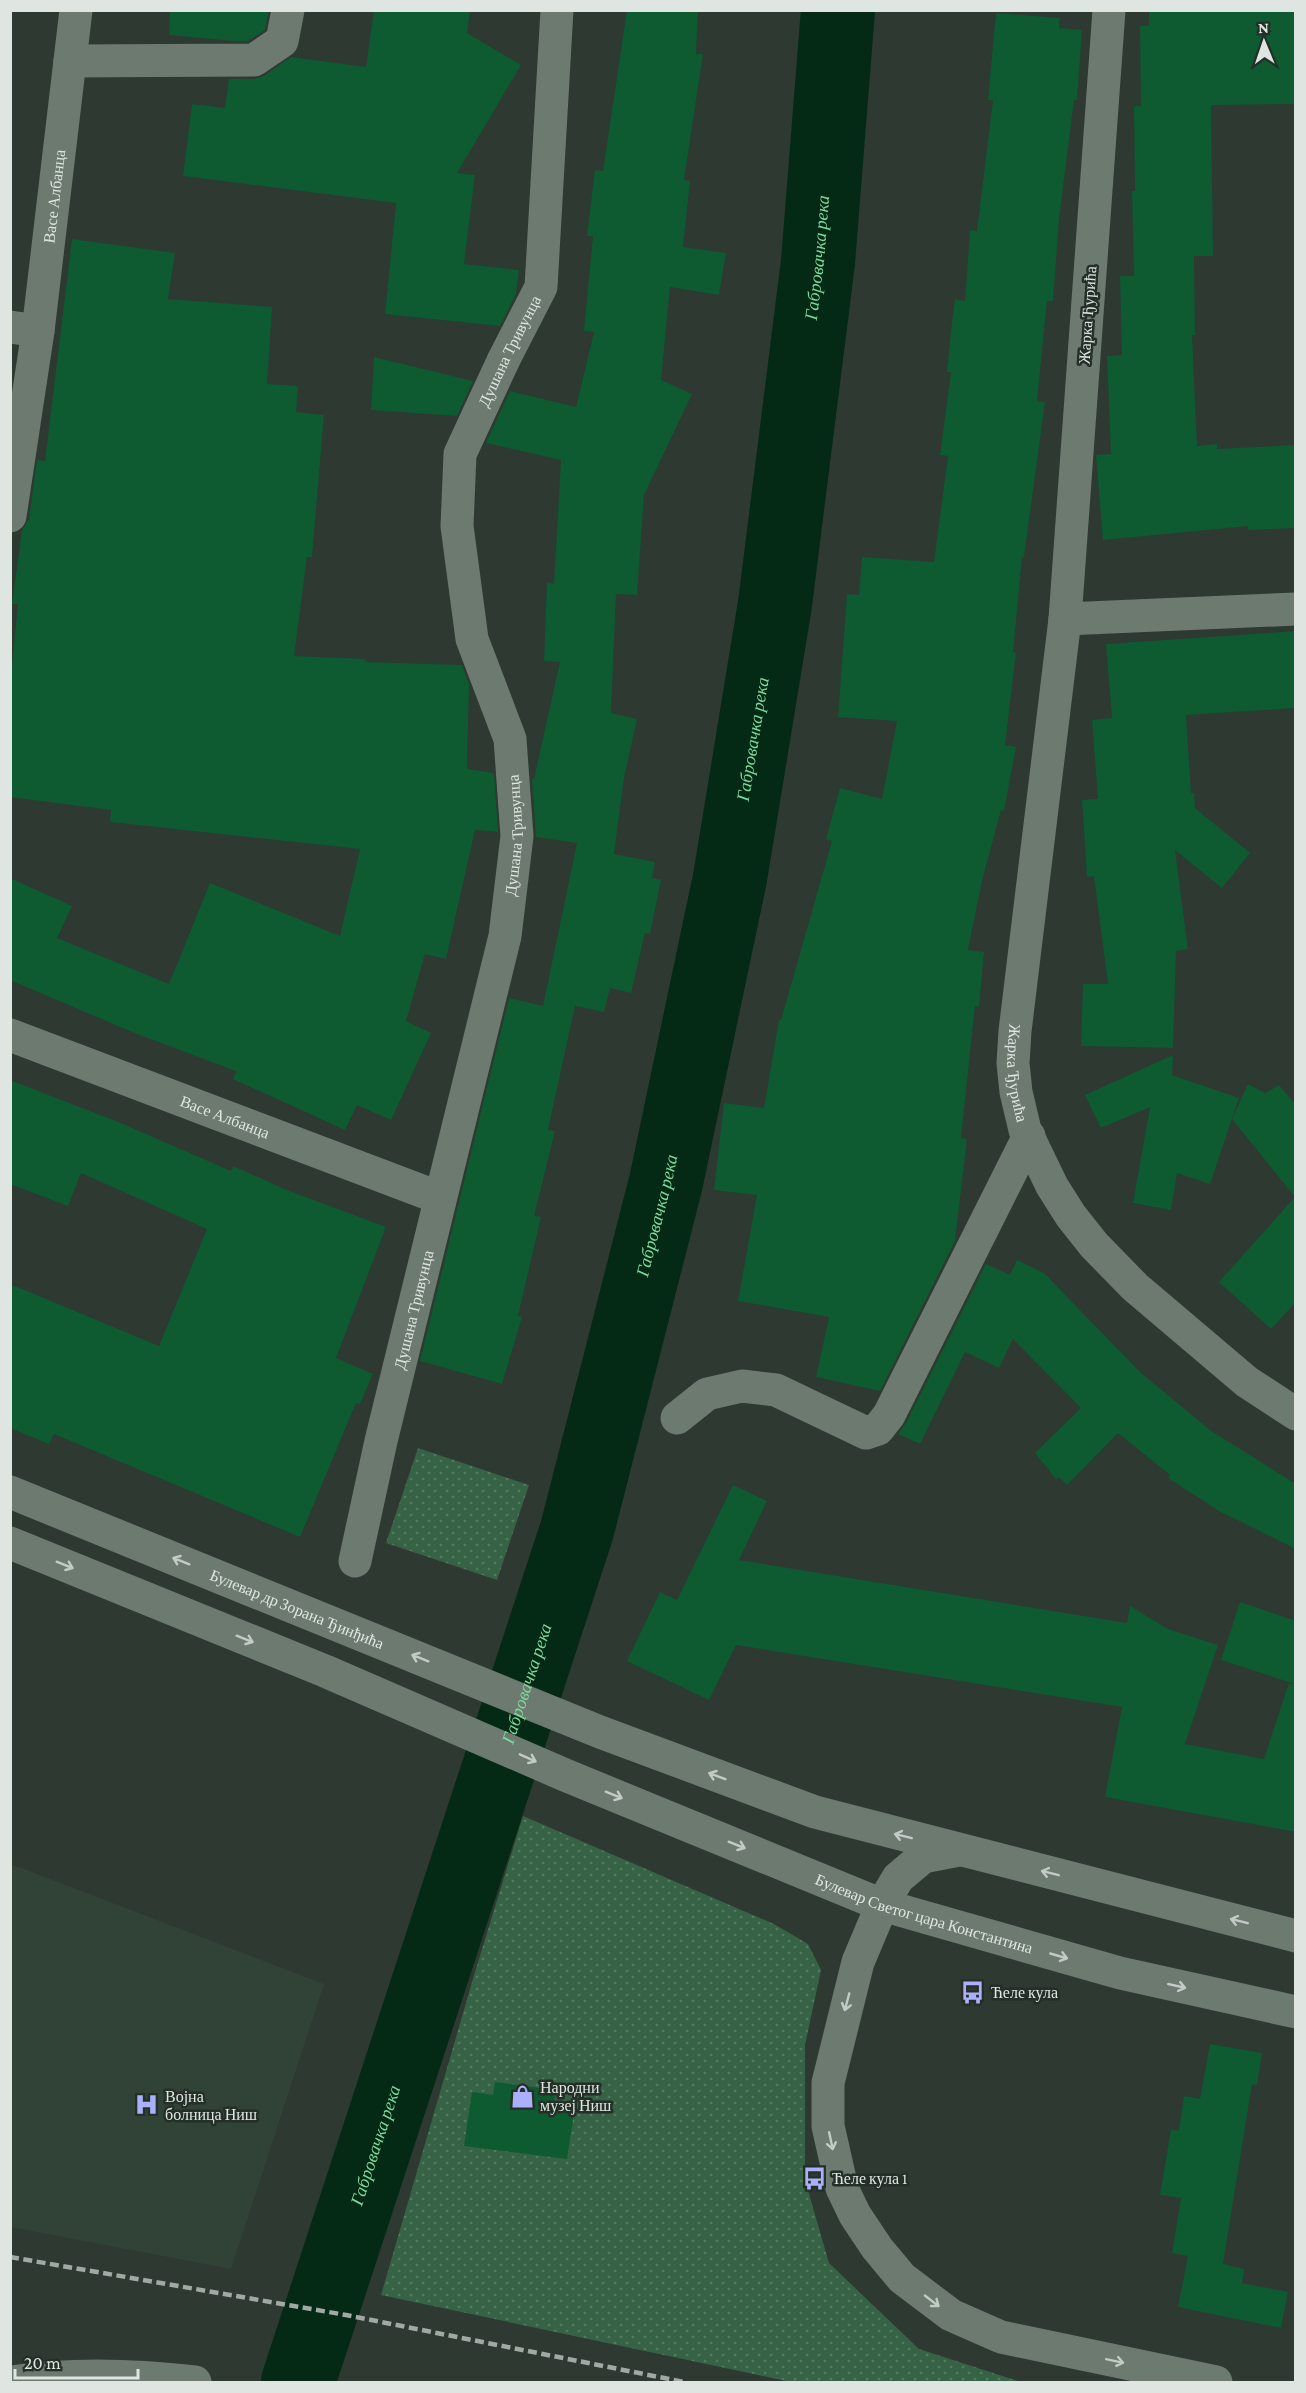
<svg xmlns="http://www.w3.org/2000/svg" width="1306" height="2393" font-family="'Crimson Pro',serif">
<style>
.built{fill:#314336}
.grass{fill:url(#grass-dots)}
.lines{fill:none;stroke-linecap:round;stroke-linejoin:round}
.river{stroke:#042914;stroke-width:74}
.building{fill:#0e5a31}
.minor{stroke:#6c7a70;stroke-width:33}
.tertiary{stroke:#6c7a70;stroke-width:33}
.secondary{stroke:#6c7a70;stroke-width:33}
.rail{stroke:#a0a9a3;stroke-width:4.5;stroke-dasharray:9 4.5;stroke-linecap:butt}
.oneway{stroke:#c2cbc5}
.labels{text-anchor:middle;stroke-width:5;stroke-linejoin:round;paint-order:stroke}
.street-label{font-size:16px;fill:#dfe6e1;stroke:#232f27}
.poi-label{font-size:16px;fill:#dfe6e1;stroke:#232f27;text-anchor:start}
.water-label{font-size:18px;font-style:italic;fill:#7bda9c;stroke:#232f27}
</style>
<defs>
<pattern id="grass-dots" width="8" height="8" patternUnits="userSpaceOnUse" patternTransform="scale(1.5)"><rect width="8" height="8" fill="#366345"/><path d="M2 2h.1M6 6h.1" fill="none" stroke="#537960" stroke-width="1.8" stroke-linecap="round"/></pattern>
</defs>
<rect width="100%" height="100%" fill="#2d3931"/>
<path class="built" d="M 11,1864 L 324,1984 L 231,2269 L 11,2227 Z"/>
<g class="grass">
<path d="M 418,1448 L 529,1485 L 497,1580 L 386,1543 Z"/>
<path d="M 523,1816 L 774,1924 L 808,1944 L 821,1970 L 805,2045 L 805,2180 L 829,2263 L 919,2349 L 1021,2382 L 791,2382 L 381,2295 L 475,1972 Z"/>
</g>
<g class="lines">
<path class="river" id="s1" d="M 298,2382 L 577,1530 L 666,1182 L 730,878 L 775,604 L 818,262 L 838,10"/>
</g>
<g class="building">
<path d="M 170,10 L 269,10 L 265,30 L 248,41 L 234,41 L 169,35 Z"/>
<path d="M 374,10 L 470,10 L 467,33 L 521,65 L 457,173 L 475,175 L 464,264 L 519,270 L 516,294 L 500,326 L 385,314 L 396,203 L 183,176 L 192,104 L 225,108 L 229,79 L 254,79 L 264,76 L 291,57 L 366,67 Z"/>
<path d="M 627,10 L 698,10 L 696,54 L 703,54 L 684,180 L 690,181 L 683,247 L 726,253 L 719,295 L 670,287 L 661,380 L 692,394 L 644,495 L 637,595 L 616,594 L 611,713 L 637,719 L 624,778 L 614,854 L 655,862 L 652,878 L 661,880 L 650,934 L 645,933 L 631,993 L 610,988 L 604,1012 L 575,1006 L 548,1130 L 555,1131 L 534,1216 L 541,1217 L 518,1316 L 522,1317 L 502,1384 L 420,1361 L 509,998 L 543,1006 L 577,843 L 536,837 L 532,779 L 534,779 L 560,662 L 544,661 L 547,582 L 554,584 L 561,460 L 486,443 L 510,391 L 576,407 L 594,332 L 584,331 L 593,236 L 587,236 L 595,170 L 603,171 Z"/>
<path d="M 1149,10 L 1296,10 L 1296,104 L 1211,105 L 1213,256 L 1194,256 L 1195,335 L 1192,335 L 1197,446 L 1217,444 L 1217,449 L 1296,445 L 1296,528 L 1248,530 L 1248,526 L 1103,540 L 1096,455 L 1111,454 L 1107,356 L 1122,355 L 1120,276 L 1134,276 L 1132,191 L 1135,191 L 1134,106 L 1141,106 L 1140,26 L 1149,26 Z"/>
<path d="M 996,13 L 1060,18 L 1059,28 L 1082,30 L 1077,100 L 1074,100 L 1059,219 L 1053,301 L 1047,301 L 1037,401 L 1045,402 L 1024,557 L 1022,557 L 1013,652 L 1016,653 L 1005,745 L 1016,747 L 1004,811 L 1001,810 L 982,881 L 968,950 L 984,952 L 979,1007 L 975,1006 L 961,1138 L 967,1139 L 955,1241 L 880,1391 L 816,1377 L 829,1317 L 738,1301 L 757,1195 L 714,1190 L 724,1103 L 764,1108 L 779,1020 L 781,1020 L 832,841 L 826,839 L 840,788 L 882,799 L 897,721 L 838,717 L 847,594 L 859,595 L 862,557 L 934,562 L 948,456 L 940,455 L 951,372 L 947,372 L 951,331 L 955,299 L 965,301 L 970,230 L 977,231 L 993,100 L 988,100 Z"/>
<path d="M 72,239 L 175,253 L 168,299 L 272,307 L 267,384 L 298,386 L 296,412 L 324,415 L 312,557 L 307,557 L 294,656 L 365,659 L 365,662 L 462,665 L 469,684 L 467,769 L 494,773 L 498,832 L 475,830 L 446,959 L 425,954 L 406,1021 L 431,1033 L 391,1120 L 357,1105 L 345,1130 L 233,1079 L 236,1071 L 132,1032 L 10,980 L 10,878 L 72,906 L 57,938 L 169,984 L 210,883 L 340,936 L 360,849 L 110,822 L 111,810 L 10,797 L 10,685 L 18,604 L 12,604 L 22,530 L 29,519 L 37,460 L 45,461 Z"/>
<path d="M 374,357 L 473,381 L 457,416 L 371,410 Z"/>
<path d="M 1296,631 L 1296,708 L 1186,715 L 1191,793 L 1194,793 L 1195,808 L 1250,853 L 1222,888 L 1175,850 L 1188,949 L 1176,951 L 1173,1048 L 1081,1046 L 1083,984 L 1108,984 L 1094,876 L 1087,877 L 1082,800 L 1098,799 L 1092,720 L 1112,718 L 1106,644 Z"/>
<path d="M 1173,1055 L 1172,1075 L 1239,1098 L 1210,1184 L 1177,1173 L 1171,1210 L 1133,1203 L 1150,1107 L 1101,1128 L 1085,1095 Z"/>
<path d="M 10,1080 L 121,1123 L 231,1171 L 233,1166 L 287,1190 L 386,1227 L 336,1358 L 373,1374 L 360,1404 L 356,1403 L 300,1537 L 54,1434 L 49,1444 L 10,1428 L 10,1284 L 159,1346 L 207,1229 L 81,1173 L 68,1206 L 10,1184 Z"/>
<path d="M 1248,1084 L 1265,1093 L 1279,1085 L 1296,1105 L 1296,1302 L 1271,1329 L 1219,1282 L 1295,1197 L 1232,1119 Z"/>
<path d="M 1017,1260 L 1044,1273 L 1141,1373 L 1210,1430 L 1296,1484 L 1296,1549 L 1219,1511 L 1168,1478 L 1170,1475 L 1118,1433 L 1067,1485 L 1059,1477 L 1056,1479 L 1035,1453 L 1081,1408 L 1013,1339 L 999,1368 L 965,1352 L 920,1444 L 898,1434 L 906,1423 L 986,1264 L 1010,1275 Z"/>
<path d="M 733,1485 L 767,1501 L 739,1560 L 1127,1623 L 1130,1606 L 1168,1629 L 1218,1645 L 1185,1744 L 1264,1759 L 1289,1683 L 1295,1684 L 1221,1660 L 1240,1602 L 1296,1621 L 1296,1832 L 1105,1797 L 1122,1707 L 736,1645 L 709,1700 L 627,1661 L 660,1592 L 677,1600 Z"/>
<path d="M 1210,2044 L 1262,2053 L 1257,2085 L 1252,2084 L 1223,2264 L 1244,2269 L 1242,2283 L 1288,2292 L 1281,2328 L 1178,2307 L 1188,2256 L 1172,2253 L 1181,2198 L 1160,2195 L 1171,2129 L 1179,2131 L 1184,2096 L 1200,2099 Z"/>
<path d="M 495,2082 L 556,2090 L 554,2102 L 575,2106 L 567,2159 L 464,2146 L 472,2092 L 493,2095 Z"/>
</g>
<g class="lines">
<g class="minor">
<path id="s2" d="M 1109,10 L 1065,619 L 1015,1031 L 1013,1063 L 1016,1092 L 1025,1130 L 1052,1186 L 1071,1216 L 1094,1245 L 1135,1287 L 1247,1382 L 1296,1414"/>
<path d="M 70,61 L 254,60 L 282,41 L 288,10"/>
<path id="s3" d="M 10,327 L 38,331 L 76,10"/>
<path d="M 10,516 L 38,331"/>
<path d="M 1065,619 L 1296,609"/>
<path id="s4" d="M 10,1035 L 440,1198"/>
<path d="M 677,1418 L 707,1394 L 742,1386 L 776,1390 L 866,1433 L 878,1429 L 889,1415 L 1029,1136"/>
<path id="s5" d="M 355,1561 L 381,1441 L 505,936 L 517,836 L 510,739 L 472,639 L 457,526 L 460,454 L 504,359 L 541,287 L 557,10"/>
</g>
<g class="tertiary">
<path d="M 959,1850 L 923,1857 L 898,1878 L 882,1905 L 858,1962 L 828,2083 L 828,2126 L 842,2188 L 855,2215 L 877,2248 L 902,2278 L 951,2315 L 1001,2337 L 1216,2382"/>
<path d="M 11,2382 C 72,2373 134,2375 195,2382"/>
</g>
<g class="secondary">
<path id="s6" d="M 10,1492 L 600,1732 L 815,1812 L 1296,1936"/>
<path id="s7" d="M 10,1543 L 325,1671 L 565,1775 L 882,1905 L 1120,1973 L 1296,2012"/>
</g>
<path class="rail" d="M 10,2257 L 346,2315 L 684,2382"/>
</g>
<defs><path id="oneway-shaft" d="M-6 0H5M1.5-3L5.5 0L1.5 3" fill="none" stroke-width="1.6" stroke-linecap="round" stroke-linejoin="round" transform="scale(1.5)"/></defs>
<g class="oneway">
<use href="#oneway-shaft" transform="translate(181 1561) rotate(-158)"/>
<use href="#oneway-shaft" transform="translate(65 1565) rotate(22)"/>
<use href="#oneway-shaft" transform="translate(245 1639) rotate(22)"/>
<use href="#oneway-shaft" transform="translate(420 1658) rotate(-158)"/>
<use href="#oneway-shaft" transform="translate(528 1758) rotate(24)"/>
<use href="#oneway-shaft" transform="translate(717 1776) rotate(-159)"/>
<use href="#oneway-shaft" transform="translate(614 1795) rotate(22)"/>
<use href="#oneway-shaft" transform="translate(903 1836) rotate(-166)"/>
<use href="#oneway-shaft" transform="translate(737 1845) rotate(22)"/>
<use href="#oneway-shaft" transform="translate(1050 1873) rotate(-166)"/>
<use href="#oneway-shaft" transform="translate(1239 1921) rotate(-166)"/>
<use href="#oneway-shaft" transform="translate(1059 1956) rotate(16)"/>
<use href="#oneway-shaft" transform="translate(1177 1986) rotate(13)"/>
<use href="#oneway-shaft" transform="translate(847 2002) rotate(105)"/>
<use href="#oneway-shaft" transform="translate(831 2141) rotate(78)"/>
<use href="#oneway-shaft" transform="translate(932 2301) rotate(38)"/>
<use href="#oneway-shaft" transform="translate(1115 2361) rotate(12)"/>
</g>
<defs>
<symbol id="bus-bare" viewBox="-9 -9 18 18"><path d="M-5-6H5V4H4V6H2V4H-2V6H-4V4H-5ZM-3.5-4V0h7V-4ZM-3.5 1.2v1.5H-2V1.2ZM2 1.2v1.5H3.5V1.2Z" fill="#aab0fc" stroke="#232f27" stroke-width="2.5" paint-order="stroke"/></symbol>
<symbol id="shop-bare" viewBox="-9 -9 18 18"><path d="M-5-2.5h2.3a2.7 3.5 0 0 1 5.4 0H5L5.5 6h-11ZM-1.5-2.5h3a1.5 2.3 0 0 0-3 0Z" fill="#aab0fc" stroke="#232f27" stroke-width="2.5" paint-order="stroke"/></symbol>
<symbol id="hospital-bare" viewBox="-9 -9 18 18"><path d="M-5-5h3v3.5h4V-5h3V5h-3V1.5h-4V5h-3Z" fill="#aab0fc" stroke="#232f27" stroke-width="2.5" paint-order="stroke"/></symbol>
</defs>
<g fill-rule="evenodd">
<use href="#bus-bare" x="956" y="1976" width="33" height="33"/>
<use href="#shop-bare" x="506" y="2080" width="33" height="33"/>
<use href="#hospital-bare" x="130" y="2088" width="33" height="33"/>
<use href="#bus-bare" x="798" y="2162" width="33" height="33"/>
</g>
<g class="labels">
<g class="street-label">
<text dy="6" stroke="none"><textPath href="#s3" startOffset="164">Васе Албанца</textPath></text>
<text transform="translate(1087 315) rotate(-86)" y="6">Жарка Ђурића</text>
<text dy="6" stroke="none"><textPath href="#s5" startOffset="1248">Душана Тривунца</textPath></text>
<text dy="6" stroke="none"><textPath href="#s5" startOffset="744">Душана Тривунца</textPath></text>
<text dy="6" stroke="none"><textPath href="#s2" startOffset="1068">Жарка Ђурића</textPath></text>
<text dy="6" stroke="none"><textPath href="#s4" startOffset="230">Васе Албанца</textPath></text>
<text dy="6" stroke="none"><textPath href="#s5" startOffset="258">Душана Тривунца</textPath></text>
<text dy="6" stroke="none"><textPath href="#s6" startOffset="310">Булевар др Зорана Ђинђића</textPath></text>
<text dy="6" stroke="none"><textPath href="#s7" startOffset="987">Булевар Светог цара Константина</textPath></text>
</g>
<g class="poi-label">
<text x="991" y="1998">Ћеле кула</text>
<text x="540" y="2093">Народни<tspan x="540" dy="18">музеј Ниш</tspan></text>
<text x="165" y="2102">Војна<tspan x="165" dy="18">болница Ниш</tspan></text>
<text x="832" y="2184">Ћеле кула 1</text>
</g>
<g class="water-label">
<text dy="6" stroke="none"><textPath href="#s1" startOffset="2193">Габровачка река</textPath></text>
<text dy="6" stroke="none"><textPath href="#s1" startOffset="1707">Габровачка река</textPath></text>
<text dy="6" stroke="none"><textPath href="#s1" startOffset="1221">Габровачка река</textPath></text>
<text dy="6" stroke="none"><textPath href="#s1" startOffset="735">Габровачка река</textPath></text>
<text dy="6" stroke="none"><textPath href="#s1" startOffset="249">Габровачка река</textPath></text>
</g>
</g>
<rect width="1306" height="2393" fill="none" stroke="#dfe6e1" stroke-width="24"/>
<g transform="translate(1264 42) rotate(358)" stroke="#232f27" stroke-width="4.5" paint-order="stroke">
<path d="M0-4.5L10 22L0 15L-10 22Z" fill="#dfe6e1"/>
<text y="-9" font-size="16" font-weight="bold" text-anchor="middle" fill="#dfe6e1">N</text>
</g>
<path d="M15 2369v9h123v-9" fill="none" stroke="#dfe6e1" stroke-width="3"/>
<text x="24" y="2369" font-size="18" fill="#dfe6e1" stroke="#232f27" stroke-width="4.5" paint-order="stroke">20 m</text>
</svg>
